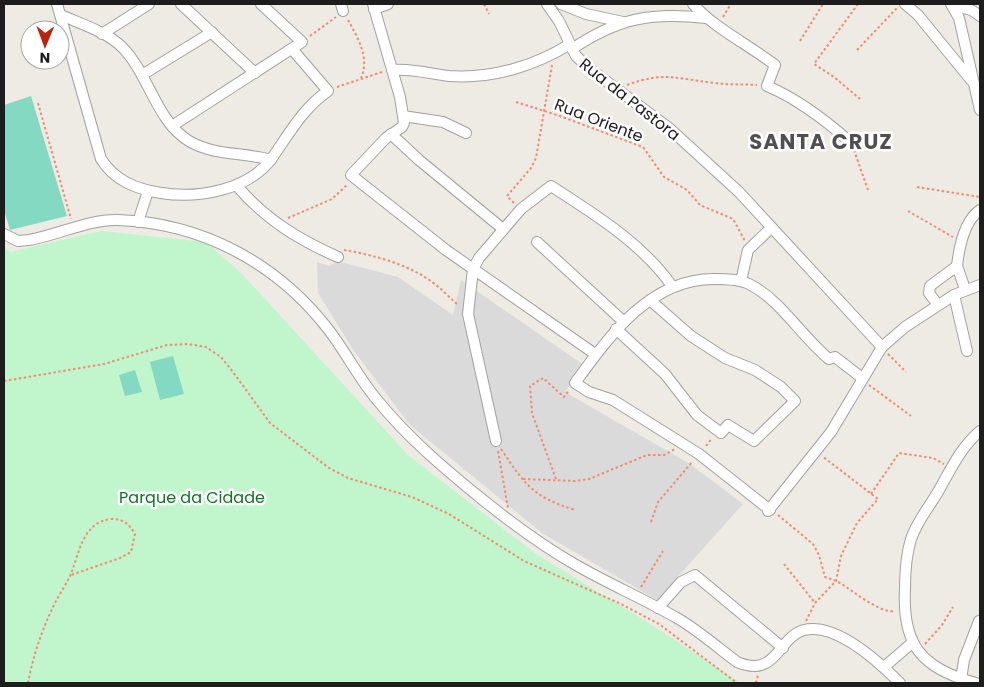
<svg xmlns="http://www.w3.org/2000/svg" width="984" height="687" font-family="Poppins,sans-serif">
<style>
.residential{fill:#dbdada}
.park{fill:#c1f6cc}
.pitch{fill:#84d9c3}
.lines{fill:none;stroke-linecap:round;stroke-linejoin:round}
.minor-casing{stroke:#a1a1a1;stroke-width:12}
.path{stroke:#f28c6f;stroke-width:2;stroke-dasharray:2.5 2.5;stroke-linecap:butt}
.minor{stroke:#fff;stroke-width:10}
.labels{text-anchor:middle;stroke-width:5;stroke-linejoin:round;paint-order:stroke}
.street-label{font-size:16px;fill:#1d1d1d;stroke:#fff}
.park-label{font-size:16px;fill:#117525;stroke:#fff}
.district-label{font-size:21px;font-weight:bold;letter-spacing:1px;fill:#505050;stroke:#fff}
</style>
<rect width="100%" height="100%" fill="#edebe3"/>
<path class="residential" d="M 337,261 L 398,277 L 453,315 L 461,280 L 585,366 L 565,392 L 690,464 L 743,504 L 657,600 L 542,533 L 410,425 L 354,351 L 318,293 L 317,262 L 329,266 Z"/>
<path class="park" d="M 102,231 L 206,242 L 242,274 L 408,455 L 536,554 L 641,618 L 741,683 L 4,683 L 4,246 L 10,252 Z"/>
<g class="pitch">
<path d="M 31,96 L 67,216 L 10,230 L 4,210 L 4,105 Z"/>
<path d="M 173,356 L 184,394 L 160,400 L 150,362 Z"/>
<path d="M 135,370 L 142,392 L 125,396 L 119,375 Z"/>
</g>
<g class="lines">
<defs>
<g id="minor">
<path d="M 57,4 L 101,159 C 115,181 136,189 161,193 C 198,199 249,190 272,158 C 289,134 303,108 328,91 L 292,49"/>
<path d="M 181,4 L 255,73"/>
<path d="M 341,4 L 343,11"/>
<path d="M 373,4 L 400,97 L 404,123 L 402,127 L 386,138 L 351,175 L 446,250 L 595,354"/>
<path d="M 547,4 L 559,21 L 576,56 L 590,69 L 669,128 L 739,192 L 882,347"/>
<path d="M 561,4 L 586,14 L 623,22"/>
<path d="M 693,4 C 714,28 749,45 775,65 L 767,86 C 798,99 824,119 849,141"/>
<path d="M 905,4 L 918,15 L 971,80"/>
<path d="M 951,4 L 959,18 L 980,110"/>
<path d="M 374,9 L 388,4"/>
<path d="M 955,9 C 967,7 971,9 980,16"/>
<path d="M 61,15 C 81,24 107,32 122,47 C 149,74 156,121 189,141 C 214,156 244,152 271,160"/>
<path d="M 102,34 L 149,4"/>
<path d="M 572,49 C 618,18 651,12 706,18"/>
<path d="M 392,70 C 413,68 430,74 449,76 C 492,79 535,66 570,44"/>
<path d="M 142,75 L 212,32"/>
<path d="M 403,116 L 443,122 L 466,133"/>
<path d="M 172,126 L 302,42 L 261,4"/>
<path d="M 391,134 L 419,160 L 503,229"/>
<path d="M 237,186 C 265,219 299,240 338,257"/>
<path d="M 138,222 L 148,191"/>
<path d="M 4,234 L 18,241 L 29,240 C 58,235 89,219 118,220 C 202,223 277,263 328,329 C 346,352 359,379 378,401 C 408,438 446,470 483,500 C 513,524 543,546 576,565 C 609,584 644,599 677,618 C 698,630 717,647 737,662 C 777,679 778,637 804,630 C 836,622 880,663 900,683"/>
<path d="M 537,242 L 624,322"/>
<path d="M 957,266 C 959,248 964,221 980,210"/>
<path d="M 741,281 L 748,250 L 770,229"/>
<path d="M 954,295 L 967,351"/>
<path d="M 938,305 L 929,293 L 930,286 L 957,266 L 965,289"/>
<path d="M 616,329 L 665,374 L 697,415 L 721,433 L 728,425 L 754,441 L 795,401 L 781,387 L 755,370 L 725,358 L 691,336 L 650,300"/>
<path d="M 496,441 L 468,314 L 473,269 L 479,258 L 521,209 L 551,186 C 594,214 642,243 672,286"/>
<path d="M 770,510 L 699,454 L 613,400 L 589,392 L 575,383 C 610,335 651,278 715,279 C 726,279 739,279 749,284 C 781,300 801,336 829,359 L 835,357 L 862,378"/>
<path d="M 768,511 L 831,432 L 882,347 L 905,327 L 954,295 L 980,285"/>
<path d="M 658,608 L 681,582 L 695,575 L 783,648"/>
<path d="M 884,667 L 912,643"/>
<path d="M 961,679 L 964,660 L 979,621"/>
<path d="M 976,683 C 922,669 902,645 905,589 C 905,573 906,555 911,539 C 917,521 930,506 939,490 C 951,469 961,447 980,431"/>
</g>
</defs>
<use href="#minor" class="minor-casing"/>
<g class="path">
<path d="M 484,4 L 489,14"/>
<path d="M 858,4 L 814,64 L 834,77 L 860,99"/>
<path d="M 723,17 L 731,4"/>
<path d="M 348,20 C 358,38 370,58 361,78"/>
<path d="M 310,36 L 336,17"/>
<path d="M 800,41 L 823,4"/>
<path d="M 857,50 L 897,8"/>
<path d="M 627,85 C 664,71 678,79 715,83 C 729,85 743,84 757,85"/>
<path d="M 337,87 L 382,72"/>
<path d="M 516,102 L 560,116 L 643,147 L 664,177 L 687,190 L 700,205 L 733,219 L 745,241"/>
<path d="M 38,103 L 71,219"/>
<path d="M 854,150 L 868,190"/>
<path d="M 917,187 L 980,197"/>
<path d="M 514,203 L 507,196 L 531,168 L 536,158 L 552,65"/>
<path d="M 908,211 L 953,237"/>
<path d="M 288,218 L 332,199 L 348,184"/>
<path d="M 344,250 C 373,255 408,264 432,282 C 442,289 450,298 458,305"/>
<path d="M 888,354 L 906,372"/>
<path d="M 4,381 L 104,364 L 167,345 L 188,344 L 206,347 L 221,357 L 233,372 L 270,423 L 329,468 L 348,478 L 412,497 L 449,514 L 524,561 L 621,604 L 659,624 L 737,683"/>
<path d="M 869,385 L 911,416"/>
<path d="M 706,446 L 712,438"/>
<path d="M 501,449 C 525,485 533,497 575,510"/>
<path d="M 498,451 L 508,508"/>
<path d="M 523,479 L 575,481 L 589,479 L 647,455 L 664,455 L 675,449"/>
<path d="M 556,479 L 532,413 L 530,386 L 543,378 L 564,397 L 569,390"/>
<path d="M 871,494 L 899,453 L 933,458 L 944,464"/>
<path d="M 778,515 L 813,544 L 819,555 L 825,577 C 830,579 835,580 840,583 C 852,590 880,614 895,611"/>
<path d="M 651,522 L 658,502 L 693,461"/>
<path d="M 784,564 L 815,603"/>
<path d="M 641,587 L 663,551"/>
<path d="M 806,621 L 815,603 L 836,581 L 841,556 L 857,523 L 878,499 L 822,456"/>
<path d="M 925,644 L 942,625 L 953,607"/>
<path d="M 28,683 C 33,657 41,632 53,607 C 58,596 66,585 71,574 C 79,553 83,521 112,519 C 124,519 129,524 135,534 L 131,552 L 120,558 L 71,575"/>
<path d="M 756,683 L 758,675"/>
</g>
<use href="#minor" class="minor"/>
</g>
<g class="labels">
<g class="street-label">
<text transform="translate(630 99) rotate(38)" y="6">Rua da Pastora</text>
<text transform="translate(599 120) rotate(21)" y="6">Rua Oriente</text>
</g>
<g class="park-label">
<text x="192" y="503">Parque da Cidade</text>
</g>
<g class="district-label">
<text x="821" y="149">SANTA CRUZ</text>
</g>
</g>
<rect width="984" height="687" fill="none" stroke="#1d1d1d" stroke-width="10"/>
<g transform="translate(45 45) rotate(181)"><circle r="24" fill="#ffffff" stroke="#a5a5a5"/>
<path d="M0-4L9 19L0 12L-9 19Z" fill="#bf200a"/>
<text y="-8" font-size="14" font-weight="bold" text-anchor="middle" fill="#1d1d1d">N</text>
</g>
</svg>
